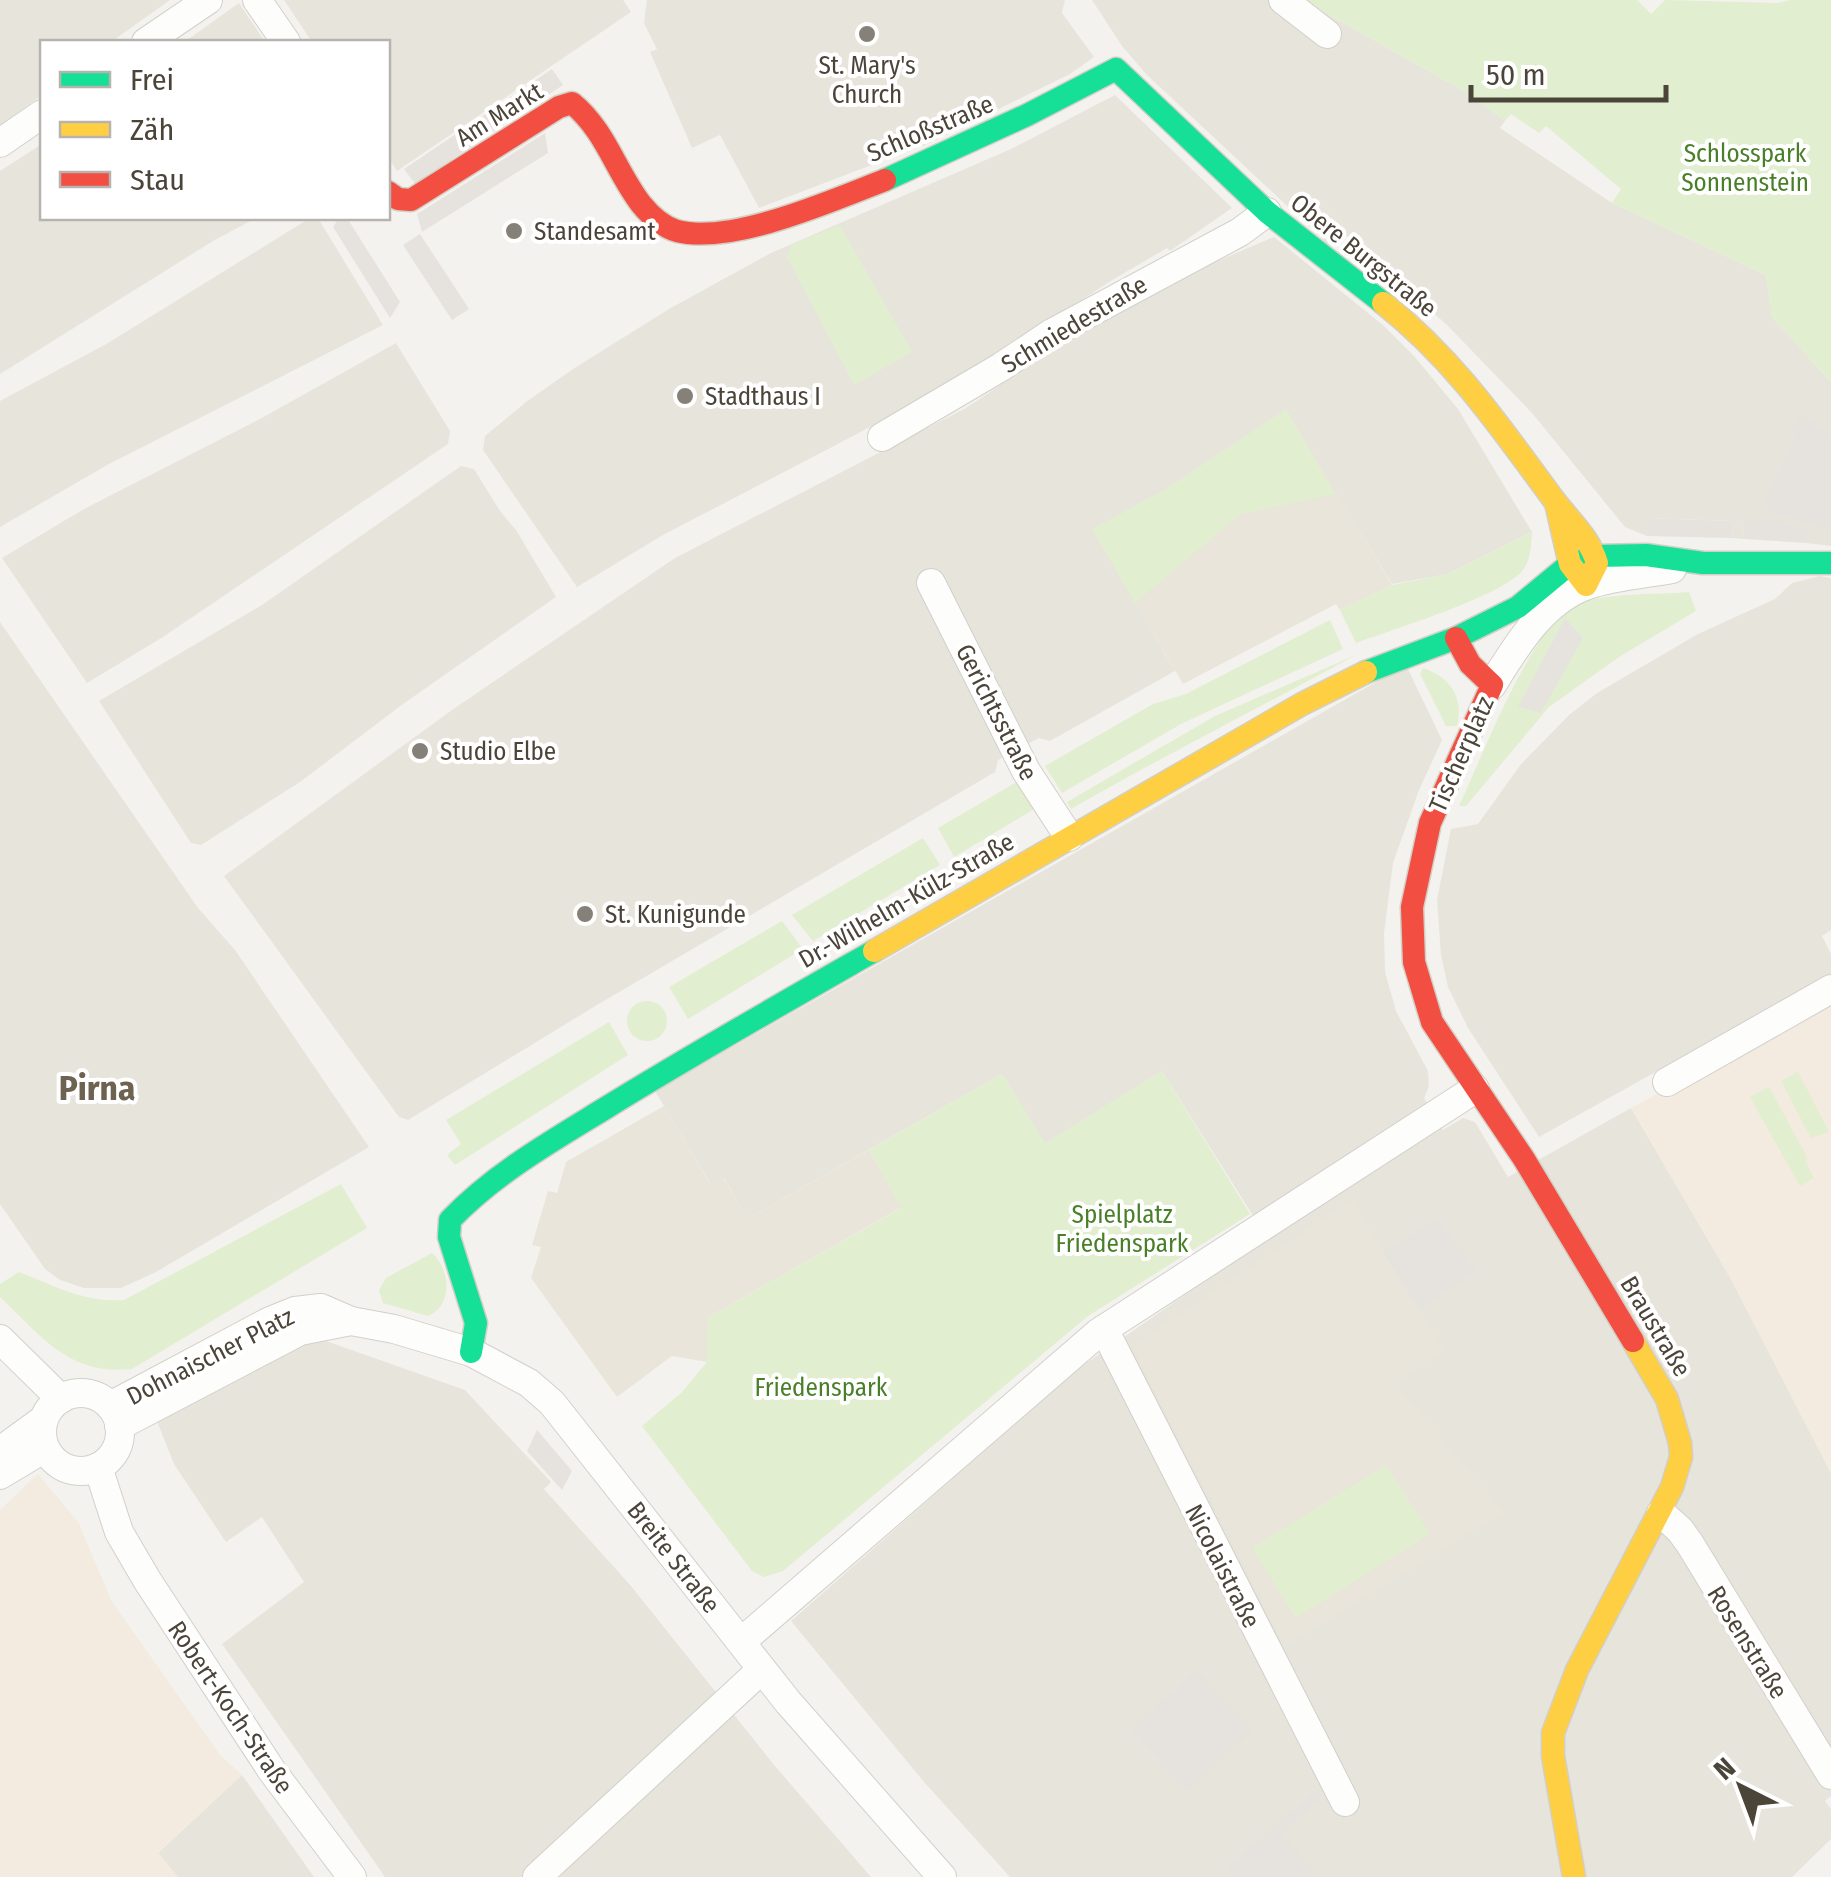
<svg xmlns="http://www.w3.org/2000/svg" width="1831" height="1877" font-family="'Fira Sans Condensed',sans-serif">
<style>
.residential{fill:#e7e4dc}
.commercial{fill:#f3ebdf}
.education{fill:#eae5da}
.green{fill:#e1eecf}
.parking{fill:#e6e3df}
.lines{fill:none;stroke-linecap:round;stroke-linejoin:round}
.street-casing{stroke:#d2d0cb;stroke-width:30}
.fast-casing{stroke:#d3cfc5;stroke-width:25}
.slow-casing{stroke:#d3cfc5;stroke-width:25}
.jam-casing{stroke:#d3cfc5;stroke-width:25}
.street{stroke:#fdfdfc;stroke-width:28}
.fast{stroke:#16e098;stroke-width:22}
.slow{stroke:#ffcf43;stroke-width:22}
.jam{stroke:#f24e42;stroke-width:22}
.poi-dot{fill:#868178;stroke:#fff;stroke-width:4}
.labels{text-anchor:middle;stroke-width:8;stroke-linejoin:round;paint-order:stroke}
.poi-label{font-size:25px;fill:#4b4439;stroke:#fff;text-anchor:start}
.street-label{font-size:25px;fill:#4b4439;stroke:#fff}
.park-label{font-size:25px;fill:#4a7f2a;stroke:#fff}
.district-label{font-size:35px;font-weight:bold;fill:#6e6250;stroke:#fff}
</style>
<rect width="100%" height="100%" fill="#f4f2ee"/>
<g class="residential">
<path d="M 0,0 L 170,0 L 111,42 L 42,42 L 42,95 L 0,125 Z"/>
<path d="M 284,0 L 623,0 L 631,12 L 397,171 L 388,157 L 388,42 L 312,42 Z"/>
<path d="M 647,0 L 1065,0 L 1062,13 L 1094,57 L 1070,74 L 932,142 L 759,208 L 720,135 L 692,148 L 650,52 L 657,49 L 644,23 Z"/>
<path d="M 1092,0 L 1303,0 L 1469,94 L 1505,121 L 1500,128 L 1612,203 L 1766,275 L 1772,317 L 1831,382 L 1831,546 L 1807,543 L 1743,521 L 1744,539 L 1732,538 L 1733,521 L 1649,518 L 1647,536 L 1625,527 L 1532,413 L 1447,325 L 1341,231 L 1328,244 L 1147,75 L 1122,46 Z"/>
<path d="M 239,3 L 265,42 L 184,42 L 197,33 Z"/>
<path d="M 1115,95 L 1232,208 L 1170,251 L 1167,248 L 1109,282 L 1001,353 L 857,434 L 663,535 L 577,587 L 483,450 L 485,436 L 526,402 L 573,369 L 669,309 L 771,253 L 1011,149 Z"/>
<path d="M 42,144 L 42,218 L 256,218 L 213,241 L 0,374 L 0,171 Z"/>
<path d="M 310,218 L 318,218 L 383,325 L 109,464 L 0,527 L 0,401 L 108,343 Z"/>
<path d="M 1274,237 L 1384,326 L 1414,356 L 1458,409 L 1532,532 L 1448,574 L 1392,584 L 1285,410 L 1163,491 L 1093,529 L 1175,671 L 1050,741 L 1039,738 L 998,760 L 995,772 L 597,1005 L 408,1120 L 399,1117 L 224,876 L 452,710 L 675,558 L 966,408 L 1069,339 L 1170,281 Z"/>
<path d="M 396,343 L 450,431 L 448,444 L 163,637 L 87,683 L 2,558 L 84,509 L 260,419 Z"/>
<path d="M 461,466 L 474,469 L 500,511 L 516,530 L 556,597 L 403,704 L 300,782 L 201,845 L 191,843 L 99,701 L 262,605 Z"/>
<path d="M 1820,576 L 1831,578 L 1831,930 L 1822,936 L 1831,954 L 1831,974 L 1539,1137 L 1468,1028 L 1448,987 L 1441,955 L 1437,900 L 1451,829 L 1478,824 L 1521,764 L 1569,715 L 1597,693 L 1698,634 L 1775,599 L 1792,583 Z"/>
<path d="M 0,622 L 198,908 L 235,950 L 369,1147 L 156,1272 L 121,1288 L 84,1288 L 60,1280 L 45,1269 L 0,1204 Z"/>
<path d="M 1406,665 L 1442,740 L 1419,790 L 1393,863 L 1384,933 L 1385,972 L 1396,1011 L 1428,1071 L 1429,1086 L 1424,1098 L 1443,1130 L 1463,1118 L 1475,1122 L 1508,1177 L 1631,1108 L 1731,1279 L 1831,1473 L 1831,1796 L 1825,1801 L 1831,1809 L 1831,1839 L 1792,1877 L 1010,1877 L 924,1782 L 791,1621 L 1075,1371 L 1267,1238 L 1162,1071 L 1045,1144 L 1002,1074 L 747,1219 L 724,1178 L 711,1185 L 655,1091 Z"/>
<path d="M 323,1340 L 465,1390 L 551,1482 L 544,1489 L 631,1586 L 775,1766 L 871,1877 L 385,1877 L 222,1644 L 304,1582 L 262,1517 L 226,1542 L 174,1464 L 155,1416 L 296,1342 Z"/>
<path d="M 242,1775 L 314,1877 L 178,1877 L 158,1853 Z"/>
</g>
<g class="commercial">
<path d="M 1831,1000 L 1831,1473 L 1731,1279 L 1631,1108 Z"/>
<path d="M 38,1474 L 78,1522 L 112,1602 L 221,1756 L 242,1775 L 158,1852 L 178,1877 L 0,1877 L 0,1510 Z"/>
</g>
<g class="education">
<path d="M 1286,409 L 1392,585 L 1340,610 L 1336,604 L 1183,684 L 1092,529 L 1163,491 Z"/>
<path d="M 664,1106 L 710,1184 L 723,1177 L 747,1219 L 869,1150 L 902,1207 L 707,1318 L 707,1362 L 672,1356 L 617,1397 L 531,1278 L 541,1247 L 532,1245 L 548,1191 L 557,1193 L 566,1162 Z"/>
<path d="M 1352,1200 L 1444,1350 L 1395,1384 L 1504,1512 L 1286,1646 L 1138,1358 L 1137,1343 Z"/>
</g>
<g class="green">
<path d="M 1303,0 L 1637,0 L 1651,14 L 1665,0 L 1778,3 L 1790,0 L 1831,0 L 1831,382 L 1772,317 L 1766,275 L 1612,203 L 1621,189 L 1546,126 L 1539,133 L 1511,114 L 1505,121 L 1469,94 Z"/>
<path d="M 840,225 L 912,352 L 854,385 L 787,257 L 791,245 Z"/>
<path d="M 1286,409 L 1335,494 L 1241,514 L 1135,603 L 1092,529 L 1163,491 Z"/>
<path d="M 1532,532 C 1531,546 1531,559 1523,570 C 1503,596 1391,630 1356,643 L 1340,610 L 1392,585 L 1448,574 Z"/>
<path d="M 1689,592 L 1696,611 L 1619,657 L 1549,707 L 1466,806 L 1459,806 C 1481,759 1531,628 1573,606 C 1601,592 1657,595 1689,592 Z"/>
<path d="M 1330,620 L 1343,649 L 1181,724 L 1062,793 L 1045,766 L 1153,704 L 1186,694 Z"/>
<path d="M 1356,655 C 1261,707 1165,755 1071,809 L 1067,802 L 1215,716 Z"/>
<path d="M 1423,668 C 1450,677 1464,697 1457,726 L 1446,726 L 1420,674 Z"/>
<path d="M 1020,780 L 1036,808 L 954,857 L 938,828 Z"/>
<path d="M 923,838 L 940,865 L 813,941 L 792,915 Z"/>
<path d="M 945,874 L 949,881 L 824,955 L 820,949 Z"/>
<path d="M 782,921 L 803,949 L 688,1019 L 669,987 Z"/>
<circle cx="647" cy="1021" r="20"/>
<path d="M 609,1022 L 628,1055 L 455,1165 L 447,1155 L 461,1144 L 446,1120 Z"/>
<path d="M 1162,1071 L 1250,1214 L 1088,1316 L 783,1571 L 764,1577 L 752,1571 L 642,1426 L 682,1392 L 707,1362 L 707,1318 L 901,1208 L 869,1150 L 1002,1074 L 1045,1143 Z"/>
<path d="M 1798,1072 L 1829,1132 L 1811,1138 L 1781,1081 Z"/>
<path d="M 1769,1087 L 1808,1159 L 1805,1160 L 1814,1178 L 1800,1186 L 1750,1097 Z"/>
<path d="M 341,1184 L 367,1228 L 132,1369 C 69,1376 41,1336 0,1297 L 0,1284 L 19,1272 C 55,1286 85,1303 124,1300 Z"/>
<path d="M 432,1253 C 451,1270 453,1305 428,1316 L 383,1303 L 379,1290 L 386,1278 Z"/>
<path d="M 1386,1465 L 1430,1534 L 1296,1618 L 1252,1548 Z"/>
</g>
<g class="parking">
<path d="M 552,69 L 563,85 L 415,184 L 404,169 Z"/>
<path d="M 545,133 L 548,153 L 422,232 L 417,214 Z"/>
<path d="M 339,218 L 347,218 L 400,302 L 390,318 L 333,227 Z"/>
<path d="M 420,234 L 469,309 L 452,320 L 403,245 Z"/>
<path d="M 1801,415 L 1831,434 L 1831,530 L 1760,509 L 1795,436 L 1790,431 Z"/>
<path d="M 1648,518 L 1733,521 L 1732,538 L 1647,536 Z"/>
<path d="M 1743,521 L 1781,521 L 1808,531 L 1807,543 L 1744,539 Z"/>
<path d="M 1565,618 L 1583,638 L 1541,713 L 1518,707 Z"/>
<path d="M 1438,1219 L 1476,1271 L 1419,1309 L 1383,1252 Z"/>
<path d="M 537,1430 L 572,1471 L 562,1490 L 527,1451 Z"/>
<path d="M 1196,1670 L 1252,1730 L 1187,1791 L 1131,1729 Z"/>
<path d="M 1314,1790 L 1321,1798 L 1282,1835 L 1314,1870 L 1307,1877 L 1233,1877 L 1226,1869 Z"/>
</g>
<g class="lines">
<defs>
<g id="street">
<path d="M 257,0 L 286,42"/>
<path d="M 1283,0 L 1327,34"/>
<path d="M 146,42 L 208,0"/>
<path d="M 0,143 L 42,114"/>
<path d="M 882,437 L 1001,367 L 1052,333 L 1240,232 L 1267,212"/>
<path d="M 931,583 L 1026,771 L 1069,837"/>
<path d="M 1492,685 C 1515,648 1543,600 1588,585 C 1614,576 1645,574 1672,569"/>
<path d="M 1667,1082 L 1831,989"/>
<path d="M 1104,1329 L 1345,1802"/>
<path d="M 0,1339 L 61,1399"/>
<circle cx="81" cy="1432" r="39"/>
<path d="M 110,1406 L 268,1322 L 295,1311 L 321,1308 L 351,1321 L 394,1329 L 471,1352 L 529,1383 L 552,1403 L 788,1702 L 942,1877"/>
<path d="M 119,1426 L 300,1331 L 351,1321"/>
<path d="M 0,1451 L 44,1419"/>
<path d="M 98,1467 L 119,1532 L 147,1580 L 272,1771 L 352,1877"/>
<path d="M 0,1475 L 45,1448"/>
<path d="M 1661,1513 L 1680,1530 L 1690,1544 L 1831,1775"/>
<path d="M 741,1642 L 1098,1333 L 1475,1089"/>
<path d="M 537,1877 L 761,1670"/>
</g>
<g id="fast">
<path d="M 885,180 L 1027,115 L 1116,69 L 1267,212 L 1383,303"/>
<path d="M 1366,672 L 1456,638 L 1518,607 L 1570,564 L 1597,556 L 1646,555 L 1703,563 L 1831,563"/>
<path d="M 471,1352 L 476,1323 L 449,1237 L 450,1220 C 494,1174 550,1142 604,1109 C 693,1054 783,1003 874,951"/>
</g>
<g id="slow">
<path d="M 1383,303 C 1455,360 1500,427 1554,500 C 1570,521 1589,537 1597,563 L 1586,585 L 1570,564 L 1556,503"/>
<path d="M 874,951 L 1302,704 L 1366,672"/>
<path d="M 1574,1877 L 1553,1756 L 1553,1733 L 1577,1670 L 1672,1487 L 1681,1457 L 1680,1443 L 1667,1399 L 1633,1341"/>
</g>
<g id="jam">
<path d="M 388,192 L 398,199 L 411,200 L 559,107 L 572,103 C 606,131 615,170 641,204 C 650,215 663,227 677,231 C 732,245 833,200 885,180"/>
<path d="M 1456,638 L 1470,664 L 1492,685 L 1430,823 L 1412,907 L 1414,962 L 1432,1022 L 1524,1159 L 1633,1341"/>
</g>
</defs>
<use href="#street" class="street-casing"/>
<use href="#fast" class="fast-casing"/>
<use href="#slow" class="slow-casing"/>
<use href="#jam" class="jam-casing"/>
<use href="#street" class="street"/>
<use href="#fast" class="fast"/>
<use href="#slow" class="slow"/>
<use href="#jam" class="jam"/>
</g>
<g class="poi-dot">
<circle cx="867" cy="34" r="10"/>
<circle cx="514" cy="231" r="10"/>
<circle cx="685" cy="396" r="10"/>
<circle cx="420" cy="751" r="10"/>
<circle cx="585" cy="914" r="10"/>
</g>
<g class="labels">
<g class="poi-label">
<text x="867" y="74" text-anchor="middle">St. Mary's<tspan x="867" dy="29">Church</tspan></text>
<text x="534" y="240">Standesamt</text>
<text x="705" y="405">Stadthaus I</text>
<text x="440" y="760">Studio Elbe</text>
<text x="605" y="923">St. Kunigunde</text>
</g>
<g class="street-label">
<text transform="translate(499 114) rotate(-32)" y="9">Am Markt</text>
<text transform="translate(930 128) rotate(-23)" y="9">Schloßstraße</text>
<text transform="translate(1364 255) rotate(39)" y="9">Obere Burgstraße</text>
<text transform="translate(1074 324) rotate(-31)" y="9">Schmiedestraße</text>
<text transform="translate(997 712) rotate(63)" y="9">Gerichtsstraße</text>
<text transform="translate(1461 754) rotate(-66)" y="9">Tischerplatz</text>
<text transform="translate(906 900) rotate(-30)" y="9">Dr.-Wilhelm-Külz-Straße</text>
<text transform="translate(1656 1326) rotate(59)" y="9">Braustraße</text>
<text transform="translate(210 1356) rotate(-27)" y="9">Dohnaischer Platz</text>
<text transform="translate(674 1557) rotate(52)" y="9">Breite Straße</text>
<text transform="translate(1223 1566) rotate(63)" y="9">Nicolaistraße</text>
<text transform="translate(1748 1642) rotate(58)" y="9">Rosenstraße</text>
<text transform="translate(231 1707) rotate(56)" y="9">Robert-Koch-Straße</text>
</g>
<g class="park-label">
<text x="1745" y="162">Schlosspark<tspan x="1745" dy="29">Sonnenstein</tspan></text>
<text x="1122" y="1223">Spielplatz<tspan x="1122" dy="29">Friedenspark</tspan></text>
<text x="821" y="1396">Friedenspark</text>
</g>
<g class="district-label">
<text x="97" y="1100">Pirna</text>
</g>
</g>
<rect x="40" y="40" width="350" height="180" fill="#ffffff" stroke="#b7b4b0" stroke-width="2.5"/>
<rect x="60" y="72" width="50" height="15" fill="#16e098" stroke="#b7b4b0" stroke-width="2.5"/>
<text x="130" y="90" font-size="30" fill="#4b4439">Frei</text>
<rect x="60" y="122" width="50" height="15" fill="#ffcf43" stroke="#b7b4b0" stroke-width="2.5"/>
<text x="130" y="140" font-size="30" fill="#4b4439">Zäh</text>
<rect x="60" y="172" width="50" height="15" fill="#f24e42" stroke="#b7b4b0" stroke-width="2.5"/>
<text x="130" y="190" font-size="30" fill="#4b4439">Stau</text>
<g transform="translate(1741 1787) rotate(318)" stroke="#ffffff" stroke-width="8" paint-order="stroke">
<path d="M0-8L18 38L0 25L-18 38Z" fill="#4b4439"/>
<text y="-15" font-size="28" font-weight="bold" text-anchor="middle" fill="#4b4439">N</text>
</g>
<path d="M1471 85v15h195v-15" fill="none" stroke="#4b4439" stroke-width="5"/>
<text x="1486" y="85" font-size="30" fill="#4b4439" stroke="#ffffff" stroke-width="8" paint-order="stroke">50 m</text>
</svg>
